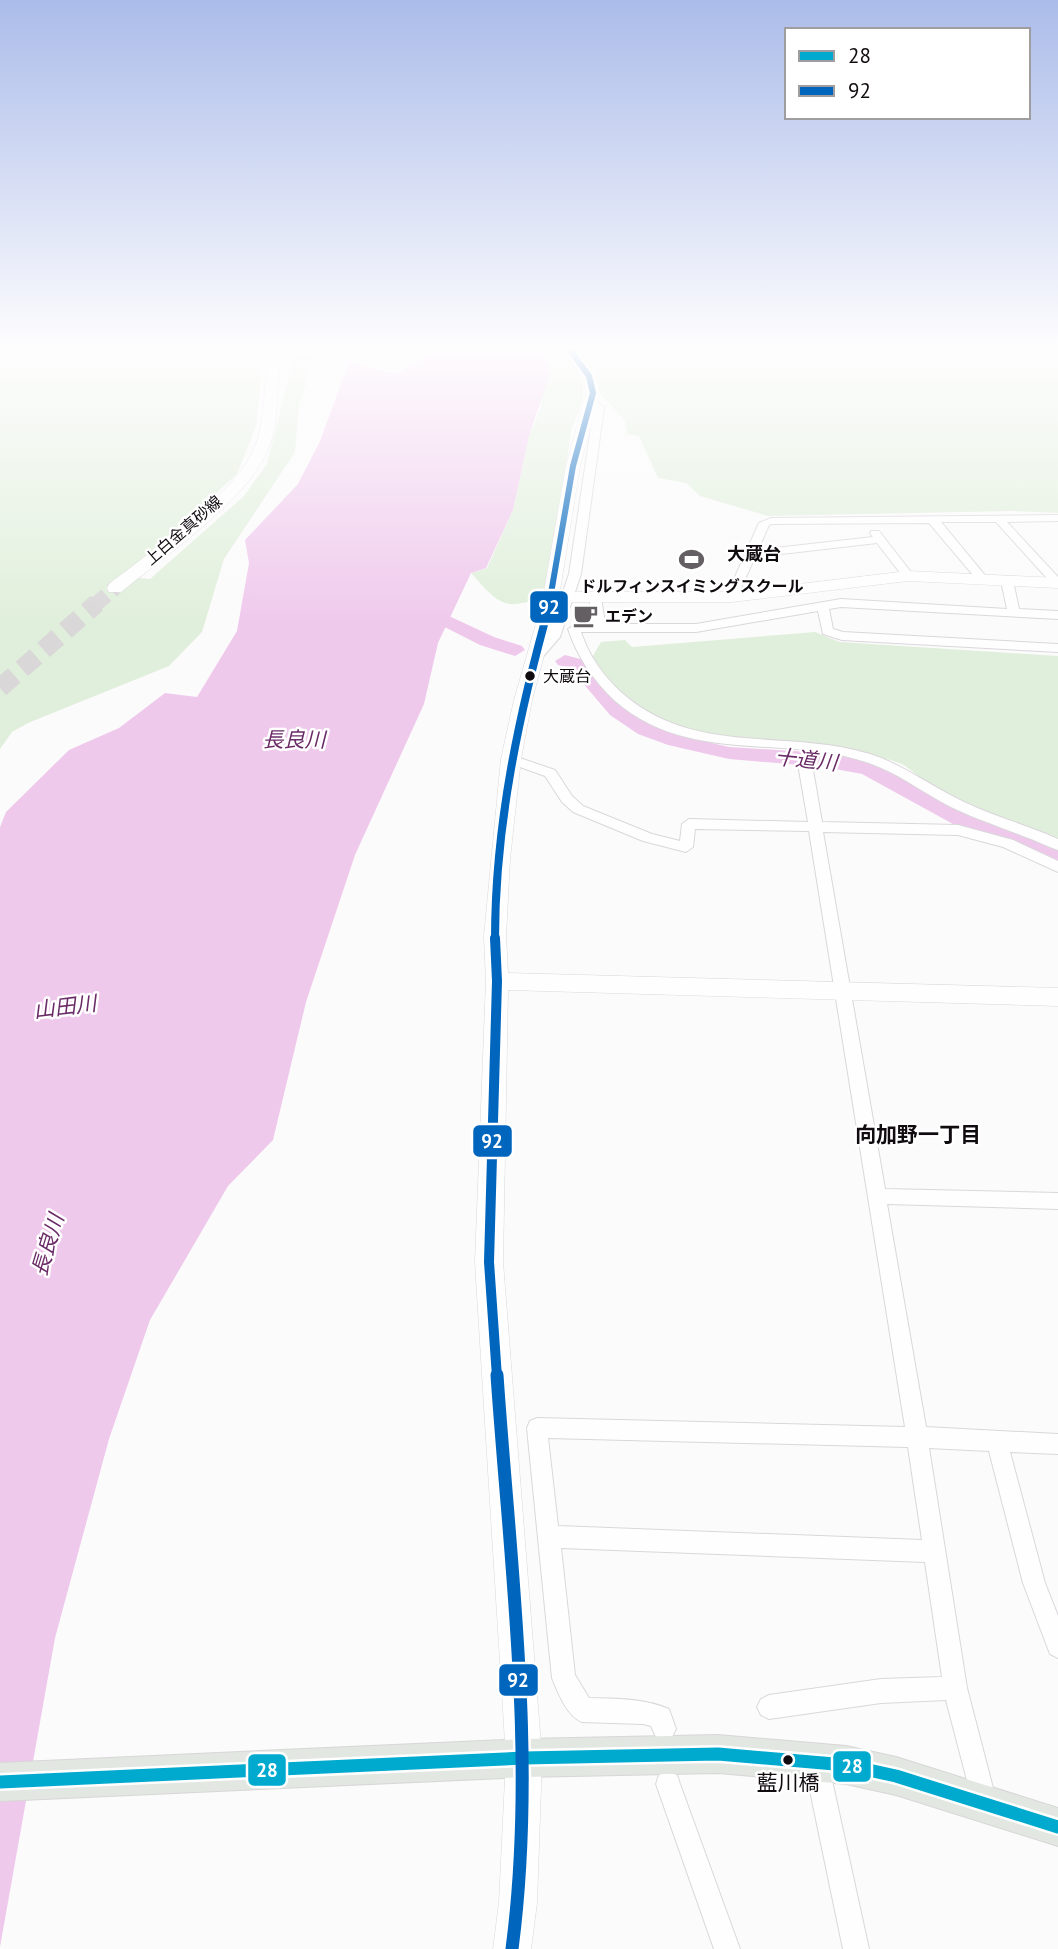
<svg xmlns="http://www.w3.org/2000/svg" width="1058" height="1949" font-family="'PT Sans','Noto Sans JP',sans-serif">
<style>
.green{fill:#e0efdb}
.water{fill:#efc9ec}
.lines{fill:none;stroke-linecap:round;stroke-linejoin:round}
.river{fill:#efc9ec;fill-rule:evenodd}
.secondary-tunnel-far1{stroke:#d9d7d8;stroke-width:15;stroke-dasharray:15 7;stroke-linecap:butt}
.secondary-tunnel{stroke:#d9d7d8;stroke-width:19;stroke-dasharray:19 10;stroke-linecap:butt}
.street-casing{stroke:#dad7da;stroke-width:2}
.secondary-casing{stroke:#dad7da;stroke-width:1}
.primary-casing{stroke:#d8d6d8;stroke-width:2}
.street{fill:#fffeff;fill-rule:evenodd}
.secondary{fill:#fffeff;fill-rule:evenodd}
.primary{fill:#e2e7e1;fill-rule:evenodd}
.bus-1-casing{stroke:#fff;stroke-width:18}
.bus-2-far3-casing{stroke:#fff;stroke-width:10}
.bus-2-far2-casing{stroke:#fff;stroke-width:12}
.bus-2-far1-casing{stroke:#fff;stroke-width:15}
.bus-2-casing{stroke:#fff;stroke-width:18}
.bus-1{stroke:#00a9ce;stroke-width:13}
.bus-2-far3{stroke:#0065bd;stroke-width:6}
.bus-2-far2{stroke:#0065bd;stroke-width:8}
.bus-2-far1{stroke:#0065bd;stroke-width:10}
.bus-2{stroke:#0065bd;stroke-width:13}
.bus-dot{fill:#100b0f;stroke:#fff;stroke-width:2.5}
.labels{text-anchor:middle;stroke-width:5;stroke-linejoin:round;paint-order:stroke}
.far-street-label{font-size:16px;fill:#100b0f;stroke:#fff}
.far-poi-label{font-size:16px;font-weight:bold;fill:#100b0f;stroke:#fff}
.far-bus-label{font-size:16px;fill:#100b0f;stroke:#fff;text-anchor:start}
.far-neighbourhood-label{font-size:18px;font-weight:bold;fill:#100b0f;stroke:#fff}
.water-label{font-size:21px;font-style:italic;fill:#6a2b67;stroke:#fff}
.neighbourhood-label{font-size:21px;font-weight:bold;fill:#100b0f;stroke:#fff}
.near-bus-label{font-size:21px;fill:#100b0f;stroke:#fff}
.line-badge{stroke:#fff;stroke-width:2.5}
.badge-label{font-size:19px;text-anchor:middle;font-weight:bold;fill:#fff}
</style>
<rect width="100%" height="100%" fill="#fcfbfc"/>
<g class="green">
<path d="M 0,349 L 264,349 L 256,426 L 237,474 L 174,532 L 131,577 L 150,579 L 244,496 L 267,464 L 294,356 L 315,356 L 299,405 L 295,452 L 224,559 L 202,632 L 169,666 L 28,723 L 12,732 L 0,749 Z"/>
<path d="M 541,349 L 563,349 L 574,363 L 583,384 L 583,400 L 571,431 L 560,509 L 541,604 C 529,600 526,603 515,604 C 496,606 482,584 471,573 L 487,568 L 513,510 L 529,436 L 541,408 L 543,353 Z"/>
<path d="M 573,349 L 1058,349 L 1058,513 L 1012,511 L 768,516 L 700,496 L 686,483 L 658,478 L 639,436 L 627,434 L 625,421 L 600,393 L 598,375 Z"/>
<path d="M 815,632 L 840,642 L 1058,656 L 1058,845 L 964,811 L 904,765 L 891,760 L 673,728 L 626,707 L 590,661 L 601,642 L 625,640 L 632,647 Z"/>
</g>
<path class="water" d="M 442,349 L 541,349 L 551,371 L 529,436 L 513,510 L 486,568 L 471,573 L 438,643 L 424,704 L 355,855 L 306,1002 L 273,1140 L 228,1186 L 150,1320 L 109,1439 L 55,1638 L 0,1947 L 0,827 L 6,812 L 69,750 L 119,728 L 165,693 L 197,697 L 237,631 L 249,563 L 245,540 L 298,484 L 320,441 L 349,362 L 395,374 Z"/>
<g class="lines">
<g class="river">
<path d="M 419,602 L 494,637 L 522,646 L 525,650 L 515,656 L 480,645 L 413,611 L 410,607 Z"/>
<path d="M 565,655 L 584,660 L 624,707 L 652,726 L 681,736 L 729,747 L 824,753 L 875,763 L 969,814 L 1058,849 L 1058,865 L 953,824 L 862,774 L 824,767 L 729,759 L 668,745 L 638,734 L 610,715 L 570,668 L 558,665 L 555,661 Z"/>
</g>
<path class="secondary-tunnel-far1" d="M 95,605 L 115,588"/>
<path class="secondary-tunnel" d="M 0,688 L 97,603"/>
<defs>
<g id="street">
<path d="M 591,398 L 604,407 L 581,574 L 560,637 L 541,659 L 537,660 L 531,656 L 548,636 L 569,574 L 594,408 L 586,401 Z"/>
<path d="M 1058,515 L 1058,521 L 1007,522 L 1058,577 L 1057,586 L 1053,585 L 996,522 L 941,522 L 988,579 L 982,582 L 978,581 L 929,523 L 772,524 L 769,525 L 758,550 L 873,537 L 870,533 L 871,531 L 879,531 L 914,576 L 904,578 L 877,543 L 755,557 L 736,599 L 732,600 L 726,597 L 759,523 L 771,518 Z"/>
<path d="M 1007,578 L 1013,581 L 1019,609 L 1058,611 L 1058,619 L 841,607 L 829,609 L 833,629 L 843,632 L 1058,644 L 1058,652 L 842,640 L 823,634 L 818,611 L 696,632 L 581,632 C 589,656 604,677 622,693 C 695,757 785,728 870,754 C 904,765 932,787 964,802 C 995,817 1027,825 1058,839 L 1058,850 C 1046,846 1035,840 1023,836 C 998,826 973,818 949,806 C 922,792 898,773 869,763 C 783,733 689,766 614,700 C 593,680 577,656 568,629 L 574,625 L 593,625 L 589,597 L 595,594 L 601,597 L 605,624 L 696,624 L 841,599 L 1007,609 L 1001,581 Z"/>
<path d="M 511,755 L 555,770 L 572,796 L 583,806 L 652,834 L 680,841 L 682,824 L 689,819 L 808,822 L 798,764 L 805,760 L 812,764 L 822,822 L 958,825 L 1013,840 L 1058,861 L 1058,872 L 1003,847 L 958,835 L 823,832 L 885,1189 L 1058,1193 L 1058,1209 L 887,1204 L 926,1427 L 1058,1434 L 1058,1454 L 1010,1452 L 1045,1583 L 1058,1616 L 1058,1658 L 1050,1654 L 1023,1583 L 989,1451 L 929,1448 L 967,1688 L 993,1788 L 987,1810 L 978,1813 L 969,1810 L 966,1801 L 969,1788 L 946,1700 L 881,1703 L 769,1719 L 761,1715 L 757,1707 L 761,1699 L 769,1695 L 881,1679 L 942,1677 L 925,1562 L 561,1548 L 575,1675 L 589,1698 C 616,1699 643,1698 669,1709 L 676,1729 L 672,1737 L 664,1741 L 656,1737 L 651,1726 L 643,1724 L 582,1722 C 567,1716 558,1693 552,1678 L 527,1428 L 530,1421 L 537,1418 L 905,1427 L 809,831 L 695,829 L 693,847 L 686,852 L 643,841 L 573,812 L 562,802 L 545,776 L 506,762 L 504,759 ZM 548,1438 L 908,1447 L 922,1540 L 558,1526 Z"/>
<path d="M 816,1750 L 825,1753 L 828,1762 L 869,1949 L 843,1949 L 804,1762 L 807,1753 Z"/>
<path d="M 668,1772 L 677,1775 L 680,1784 L 740,1949 L 714,1949 L 656,1784 L 659,1775 Z"/>
</g>
<g id="secondary">
<path d="M 271,349 L 283,349 C 275,381 281,419 268,450 C 245,502 165,556 121,592 L 109,592 L 107,588 L 109,584 C 150,552 233,496 254,449 C 267,419 262,381 271,349 Z"/>
<path d="M 563,349 L 576,349 L 596,376 L 600,393 L 580,466 L 558,603 L 532,700 L 521,759 L 510,859 L 506,936 L 508,973 L 1058,988 L 1058,1006 L 508,990 L 503,1262 L 542,1758 L 537,1903 L 531,1949 L 493,1949 L 499,1903 L 506,1758 L 475,1262 L 486,981 L 484,936 L 501,759 L 514,700 L 542,603 L 566,466 L 586,393 L 582,376 Z"/>
<path d="M 908,571 L 1058,578 L 1058,588 L 908,581 L 732,602 L 569,602 L 561,597 L 569,592 L 732,592 Z"/>
</g>
<path id="primary" d="M 718,1735 L 846,1746 L 896,1757 L 1058,1808 L 1058,1846 L 896,1795 L 846,1784 L 718,1773 L 524,1777 L 0,1801 L 0,1763 L 524,1739 Z"/>
</defs>
<use href="#street" class="street-casing"/>
<use href="#secondary" class="secondary-casing"/>
<use href="#primary" class="primary-casing"/>
<use href="#street" class="street"/>
<use href="#secondary" class="secondary"/>
<use href="#primary" class="primary"/>
<defs>
<path id="bus-1" d="M 0,1782 L 524,1758 L 718,1754 L 846,1765 L 896,1776 L 1058,1827"/>
<path id="bus-2-far3" d="M 549,605 L 573,466 L 593,393 L 589,376 L 569,349"/>
<path id="bus-2-far2" d="M 495,939 C 495,825 519,713 550,603"/>
<path id="bus-2-far1" d="M 495,938 L 497,981 L 489,1262 L 497,1377"/>
<path id="bus-2" d="M 497,1375 C 510,1566 537,1759 512,1949"/>
</defs>
<use href="#bus-1" class="bus-1-casing"/>
<use href="#bus-2-far3" class="bus-2-far3-casing"/>
<use href="#bus-2-far2" class="bus-2-far2-casing"/>
<use href="#bus-2-far1" class="bus-2-far1-casing"/>
<use href="#bus-2" class="bus-2-casing"/>
<use href="#bus-1" class="bus-1"/>
<use href="#bus-2-far3" class="bus-2-far3"/>
<use href="#bus-2-far2" class="bus-2-far2"/>
<use href="#bus-2-far1" class="bus-2-far1"/>
<use href="#bus-2" class="bus-2"/>
</g>
<linearGradient id="sky" x2="0" y2="1"><stop stop-color="#abbcea"/><stop offset="0.56" stop-color="#fefdfe"/><stop offset="1" stop-color="#fefdfe" stop-opacity="0"/></linearGradient>
<rect width="1058" height="622" fill="url(#sky)"/>
<defs>
<symbol id="stadium-bare" viewBox="-9 -9 18 18"><path d="M0-5a6.5 5 0 1 0 0 10a6.5 5 0 1 0 0-10ZM-3.5-1.8h7v3.6h-7Z" fill="#635f62" stroke="#fff" stroke-width="2.5" paint-order="stroke"/></symbol>
<symbol id="cafe-bare" viewBox="-9 -9 18 18"><path d="M-5.5-4.5H6V0H3Q3 3.5 0 3.5H-2.5Q-5.5 3.5-5.5 0ZM3-3.2v2h1.7v-2ZM-6 4.5H4V6H-6Z" fill="#635f62" stroke="#fff" stroke-width="2.5" paint-order="stroke"/></symbol>
</defs>
<g fill-rule="evenodd">
<use href="#stadium-bare" x="674" y="542" width="35" height="35"/>
<use href="#cafe-bare" x="568" y="598" width="35" height="35"/>
</g>
<g class="bus-dot">
<circle cx="530" cy="676" r="6"/>
<circle cx="788" cy="1760" r="6"/>
</g>
<g class="labels">
<g class="far-street-label">
<text transform="translate(183 530) rotate(-41)" y="6">上白金真砂線</text>
</g>
<g class="far-poi-label">
<text x="692" y="592">ドルフィンスイミングスクール</text>
<text x="605" y="622" text-anchor="start">エデン</text>
</g>
<g class="far-bus-label">
<text x="543" y="682">大蔵台</text>
</g>
<g class="far-neighbourhood-label">
<text x="754" y="560">大蔵台</text>
</g>
<g class="water-label">
<text x="294" y="747">長良川</text>
<text transform="translate(806 760) rotate(6)" y="7">十道川</text>
<text transform="translate(65 1007) rotate(-7)" y="7">山田川</text>
<text transform="translate(48 1245) rotate(-73)" y="7">長良川</text>
</g>
<g class="neighbourhood-label">
<text x="918" y="1142">向加野一丁目</text>
</g>
<g class="near-bus-label">
<text x="788" y="1790">藍川橋</text>
</g>
</g>
<g class="line-badge">
<rect x="529" y="590" width="40" height="34" rx="7" fill="#0065bd"/>
<rect x="472" y="1124" width="41" height="34" rx="7" fill="#0065bd"/>
<rect x="498" y="1663" width="41" height="34" rx="7" fill="#0065bd"/>
<rect x="832" y="1750" width="40" height="33" rx="7" fill="#00a9ce"/>
<rect x="247" y="1753" width="40" height="34" rx="7" fill="#00a9ce"/>
</g>
<g class="badge-label">
<text x="549" y="614">92</text>
<text x="492" y="1148">92</text>
<text x="518" y="1687">92</text>
<text x="852" y="1773">28</text>
<text x="267" y="1777">28</text>
</g>
<rect x="785" y="28" width="245" height="91" fill="#ffffff" stroke="#9f9d9f" stroke-width="2"/>
<rect x="799" y="51" width="35" height="10" fill="#00a9ce" stroke="#9f9d9f" stroke-width="2"/>
<text x="848" y="63" font-size="21" fill="#100b0f">28</text>
<rect x="799" y="86" width="35" height="10" fill="#0065bd" stroke="#9f9d9f" stroke-width="2"/>
<text x="848" y="98" font-size="21" fill="#100b0f">92</text>
</svg>
